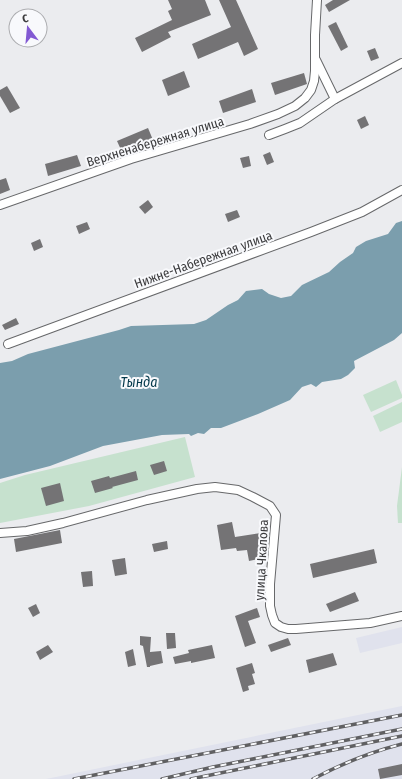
<svg xmlns="http://www.w3.org/2000/svg" width="402" height="779" font-family="'Fira Sans Condensed',sans-serif">
<style>
.built{fill:#e0e2ed}
.green{fill:#c6e1ce}
.water{fill:#7b9ead}
.building{fill:#747375}
.lines{fill:none;stroke-linecap:round;stroke-linejoin:round}
.minor-casing{stroke:#67686a;stroke-width:10}
.minor{stroke:#fff;stroke-width:8}
.rail-casing{stroke:#606062;stroke-width:3.5}
.rail{stroke:#f8f9fc;stroke-width:2;stroke-dasharray:6;stroke-linecap:butt}
.labels{text-anchor:middle;stroke-width:4;stroke-linejoin:round;paint-order:stroke}
.street-label{font-size:13px;fill:#3b3b3d;stroke:#f8f9fc}
.water-label{font-size:14px;font-style:italic;fill:#053a4c;stroke:#f8f9fc}
</style>
<rect width="100%" height="100%" fill="#ebecef"/>
<g class="built">
<path d="M 402,627 L 402,643 L 360,653 L 356,638 Z"/>
<path d="M 402,706 L 402,779 L 46,779 Z"/>
</g>
<g class="green">
<path d="M 396,380 L 402,395 L 402,398 L 371,412 L 363,395 Z"/>
<path d="M 402,402 L 402,422 L 380,432 L 373,416 Z"/>
<path d="M 185,437 L 195,477 L 89,506 L 0,523 L 0,483 L 25,475 Z"/>
<path d="M 402,467 L 402,523 L 398,523 L 397,506 Z"/>
</g>
<path class="water" d="M 402,221 L 402,333 L 394,340 L 354,361 L 355,368 L 348,375 L 341,379 L 322,382 L 316,387 L 311,384 L 302,387 L 290,400 L 258,414 L 221,428 L 211,428 L 204,434 L 198,433 L 191,436 L 189,434 L 162,435 L 103,446 L 50,466 L 0,479 L 0,363 L 12,361 L 28,354 L 119,330 L 131,326 L 194,324 L 206,320 L 228,305 L 238,300 L 246,291 L 262,289 L 269,294 L 281,298 L 291,296 L 302,285 L 329,272 L 340,262 L 353,253 L 356,247 L 366,241 L 388,234 L 396,223 Z"/>
<g class="building">
<path d="M 168,0 L 205,0 L 211,15 L 168,32 L 171,37 L 142,52 L 135,38 L 172,20 L 168,11 L 172,9 Z"/>
<path d="M 219,0 L 236,0 L 258,49 L 244,56 L 238,42 L 198,59 L 192,44 L 231,27 Z"/>
<path d="M 333,0 L 350,0 L 329,12 L 325,5 Z"/>
<path d="M 336,22 L 348,47 L 341,51 L 328,26 Z"/>
<path d="M 375,48 L 379,58 L 371,61 L 367,51 Z"/>
<path d="M 184,71 L 190,87 L 168,96 L 162,80 Z"/>
<path d="M 304,73 L 307,84 L 275,95 L 271,83 Z"/>
<path d="M 7,86 L 20,108 L 10,113 L 0,96 L 0,90 Z"/>
<path d="M 252,89 L 256,102 L 223,113 L 219,101 Z"/>
<path d="M 365,116 L 369,125 L 361,129 L 357,120 Z"/>
<path d="M 148,128 L 153,140 L 122,152 L 117,141 Z"/>
<path d="M 270,152 L 274,162 L 267,165 L 263,155 Z"/>
<path d="M 77,155 L 81,166 L 48,176 L 45,164 Z"/>
<path d="M 249,156 L 251,166 L 243,168 L 240,158 Z"/>
<path d="M 6,178 L 10,190 L 0,194 L 0,180 Z"/>
<path d="M 148,200 L 153,207 L 145,214 L 139,207 Z"/>
<path d="M 237,210 L 240,217 L 228,222 L 225,214 Z"/>
<path d="M 87,222 L 90,229 L 79,234 L 76,226 Z"/>
<path d="M 40,239 L 43,247 L 34,251 L 31,243 Z"/>
<path d="M 16,318 L 19,324 L 5,330 L 2,325 Z"/>
<path d="M 164,461 L 167,471 L 154,475 L 150,465 Z"/>
<path d="M 136,471 L 138,480 L 112,487 L 113,488 L 95,493 L 91,481 L 109,476 L 110,478 Z"/>
<path d="M 60,483 L 64,501 L 46,506 L 41,488 Z"/>
<path d="M 232,522 L 235,537 L 261,533 L 264,547 L 261,547 L 263,558 L 249,561 L 247,550 L 237,551 L 236,548 L 221,550 L 217,525 Z"/>
<path d="M 60,530 L 62,543 L 16,552 L 14,539 Z"/>
<path d="M 167,541 L 168,549 L 154,552 L 152,544 Z"/>
<path d="M 374,549 L 377,563 L 313,578 L 310,564 Z"/>
<path d="M 125,558 L 127,574 L 115,576 L 112,560 Z"/>
<path d="M 92,571 L 93,586 L 83,587 L 81,572 Z"/>
<path d="M 355,592 L 359,601 L 330,612 L 326,604 Z"/>
<path d="M 36,604 L 40,613 L 33,617 L 28,608 Z"/>
<path d="M 257,608 L 260,617 L 248,621 L 256,643 L 245,647 L 235,616 Z"/>
<path d="M 166,633 L 175,633 L 176,648 L 167,649 Z"/>
<path d="M 140,636 L 151,637 L 150,652 L 161,651 L 163,663 L 150,666 L 150,667 L 147,667 L 143,646 L 140,645 Z"/>
<path d="M 288,638 L 291,645 L 271,652 L 268,645 Z"/>
<path d="M 48,645 L 53,652 L 40,660 L 36,652 Z"/>
<path d="M 212,645 L 215,658 L 191,663 L 191,661 L 175,664 L 173,657 L 189,653 L 188,650 Z"/>
<path d="M 133,649 L 136,665 L 128,667 L 125,652 Z"/>
<path d="M 333,653 L 337,665 L 309,673 L 306,660 Z"/>
<path d="M 252,663 L 255,673 L 252,674 L 255,684 L 248,686 L 249,690 L 243,692 L 236,668 Z"/>
<path d="M 402,764 L 402,775 L 380,779 L 378,769 Z"/>
</g>
<g class="lines">
<defs>
<g id="minor">
<path d="M 316,60 L 335,99"/>
<path d="M 269,135 L 285,129 L 300,123 L 335,99 L 402,63"/>
<path d="M 0,205 L 131,159 L 250,124 L 278,114 L 295,106 L 305,98 L 311,90 L 314,81 L 315,71 L 315,35 L 317,0"/>
<path d="M 8,344 L 311,232 L 362,212 L 402,190"/>
<path d="M 0,533 L 27,531 L 63,523 L 147,500 L 197,489 L 215,487 L 238,490 L 253,497 L 270,506 L 276,515 L 270,584 L 270,606 L 272,615 L 275,623 L 281,627 L 288,629 L 296,629 L 370,623 L 402,616"/>
</g>
</defs>
<use href="#minor" class="minor-casing"/>
<use href="#minor" class="minor"/>
<defs>
<g id="rail">
<path d="M 74,779 L 402,715"/>
<path d="M 162,779 L 213,767 L 402,729"/>
<path d="M 191,779 L 402,736"/>
<path d="M 313,779 C 341,764 371,752 402,744"/>
</g>
</defs>
<use href="#rail" class="rail-casing"/>
<use href="#rail" class="rail"/>
</g>
<g class="labels">
<g class="street-label">
<text transform="translate(155 141) rotate(-17)" y="5">Верхненабережная улица</text>
<text transform="translate(203 259) rotate(-20)" y="5">Нижне-Набережная улица</text>
<text transform="translate(261 560) rotate(-87)" y="5">улица Чкалова</text>
</g>
<g class="water-label">
<text x="139" y="387">Тында</text>
</g>
</g>
<g transform="translate(28 28) rotate(344)"><circle r="19" fill="#f8f9fc" stroke="#acadb0"/>
<path d="M0-3L7 15L0 10L-7 15Z" fill="#8259d3"/>
<text y="-6" font-size="11" font-weight="bold" text-anchor="middle" fill="#3b3b3d">С</text>
</g>
</svg>
